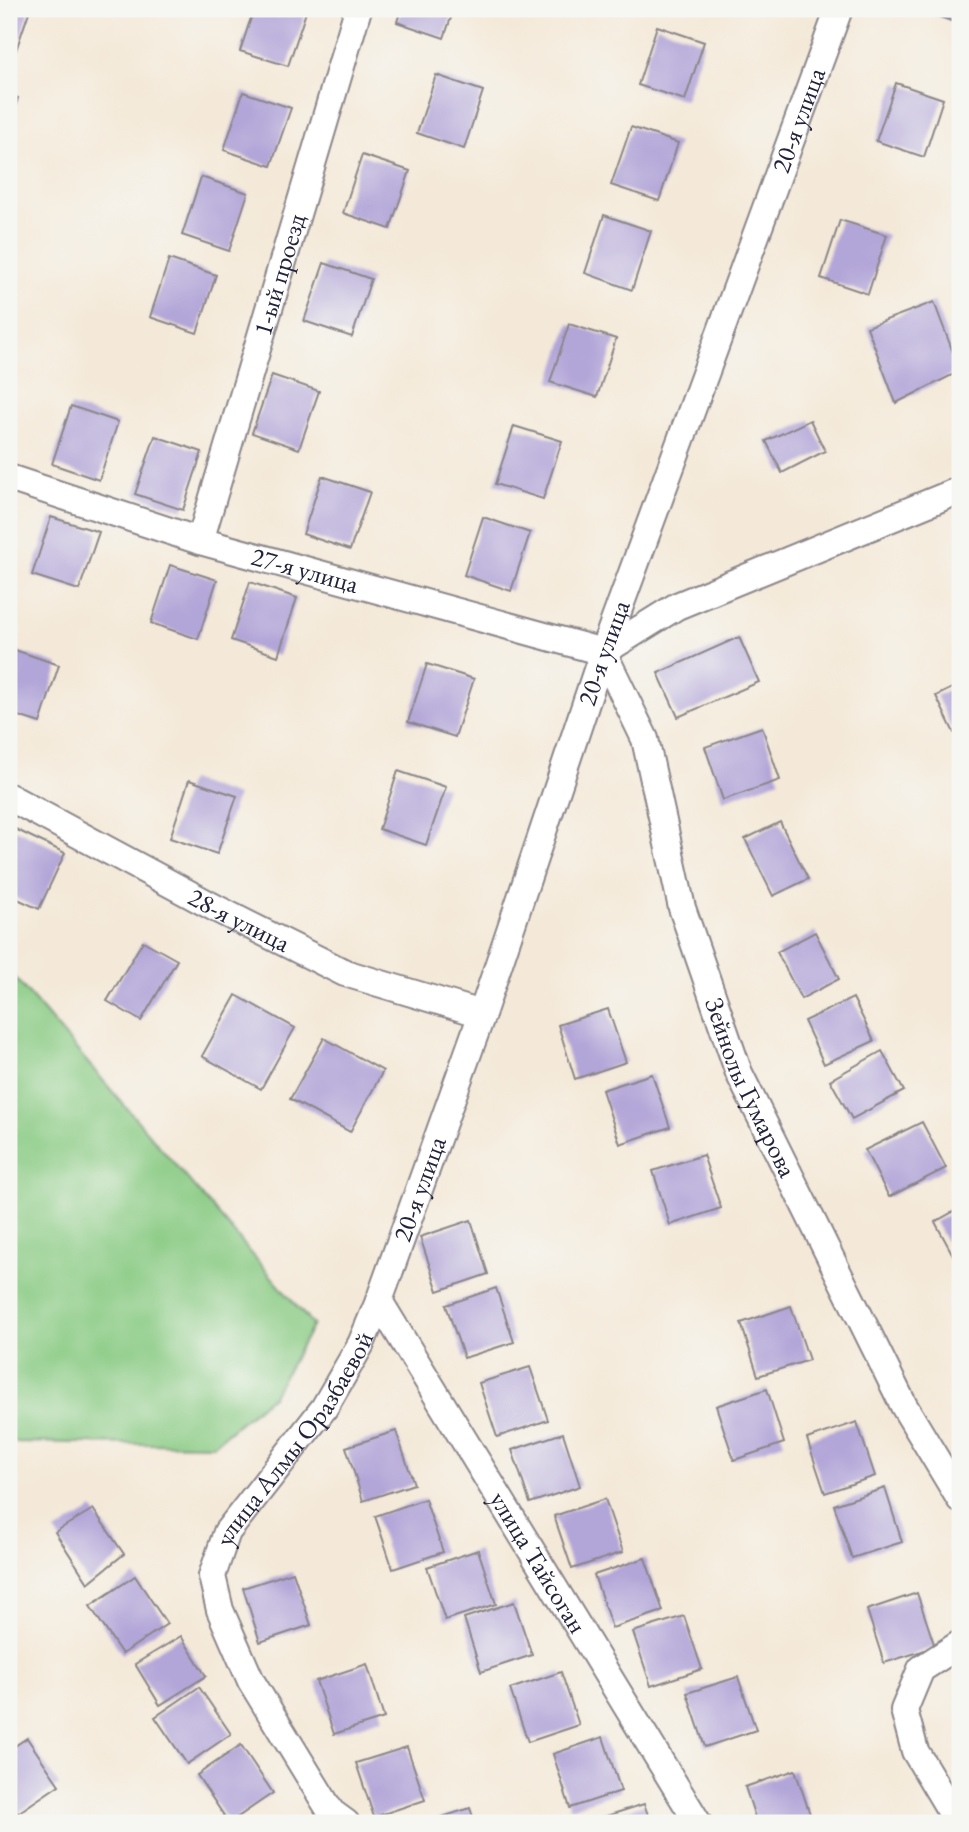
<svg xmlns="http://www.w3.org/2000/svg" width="969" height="1832" font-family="'EB Garamond',serif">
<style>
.green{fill:#88ca82;stroke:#55765e;stroke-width:2}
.building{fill:#b2a5d8}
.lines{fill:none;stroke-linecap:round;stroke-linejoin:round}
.street-casing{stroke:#8b868a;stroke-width:30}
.street{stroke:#fff;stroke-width:26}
.labels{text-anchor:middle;stroke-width:6;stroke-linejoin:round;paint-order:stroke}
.street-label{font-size:26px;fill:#22223b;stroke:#f6f6f2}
</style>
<rect width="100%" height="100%" fill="#f6f6f2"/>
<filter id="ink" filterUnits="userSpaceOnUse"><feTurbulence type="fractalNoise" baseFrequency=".0143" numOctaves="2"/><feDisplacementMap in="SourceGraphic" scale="14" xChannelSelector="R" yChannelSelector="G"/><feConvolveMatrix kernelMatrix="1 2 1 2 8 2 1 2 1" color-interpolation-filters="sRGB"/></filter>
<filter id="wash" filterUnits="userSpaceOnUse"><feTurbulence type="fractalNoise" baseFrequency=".00686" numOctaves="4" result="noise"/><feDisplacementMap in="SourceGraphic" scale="28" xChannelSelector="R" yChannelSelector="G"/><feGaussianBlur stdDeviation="1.57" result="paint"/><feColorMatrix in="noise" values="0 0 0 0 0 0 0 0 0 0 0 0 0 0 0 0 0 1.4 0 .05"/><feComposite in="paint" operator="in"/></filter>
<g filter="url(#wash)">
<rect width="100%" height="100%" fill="#f4e9d8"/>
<path class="green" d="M 9,971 L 313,1325 L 273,1395 L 213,1445 L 9,1442 Z"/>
<g id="blocks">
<g class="building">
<path d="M 9,9 L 30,9 L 15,53 L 9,51 Z"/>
<path d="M 254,9 L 307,9 L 288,66 L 240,51 Z"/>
<path d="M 401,9 L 454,9 L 444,38 L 397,22 Z"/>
<path d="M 924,9 L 960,9 L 960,24 L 923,11 Z"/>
<path d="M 657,26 L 704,42 L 685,100 L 638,85 Z"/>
<path d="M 436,75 L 483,91 L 464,149 L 417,133 Z"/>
<path d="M 896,83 L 943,99 L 924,157 L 876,141 Z"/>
<path d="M 243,92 L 291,108 L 271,166 L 224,150 Z"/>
<path d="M 9,95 L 18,98 L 9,125 Z"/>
<path d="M 631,127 L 678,143 L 659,201 L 611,185 Z"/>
<path d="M 362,155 L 410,171 L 390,229 L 343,213 Z"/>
<path d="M 201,177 L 248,193 L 229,251 L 182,235 Z"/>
<path d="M 604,215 L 651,231 L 632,290 L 585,273 Z"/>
<path d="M 840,220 L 887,235 L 868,294 L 821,278 Z"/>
<path d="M 169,259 L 216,275 L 197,333 L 150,317 Z"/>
<path d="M 324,263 L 371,279 L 352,337 L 304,321 Z"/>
<path d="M 934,302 L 960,371 L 896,403 L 867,327 Z"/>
<path d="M 569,324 L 616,339 L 597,397 L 550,382 Z"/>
<path d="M 272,375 L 319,391 L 299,449 L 252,433 Z"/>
<path d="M 71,406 L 118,422 L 99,480 L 52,464 Z"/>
<path d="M 810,420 L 825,451 L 782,473 L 766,441 Z"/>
<path d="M 514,426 L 562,441 L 543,499 L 495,484 Z"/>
<path d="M 155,436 L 202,452 L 183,510 L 135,494 Z"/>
<path d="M 322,476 L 370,492 L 350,550 L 303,534 Z"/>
<path d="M 51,517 L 99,532 L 79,590 L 32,575 Z"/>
<path d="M 483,517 L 530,533 L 511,591 L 464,575 Z"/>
<path d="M 170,565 L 217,580 L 198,639 L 151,623 Z"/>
<path d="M 250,582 L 297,598 L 278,656 L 231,640 Z"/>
<path d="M 739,637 L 759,682 L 678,717 L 658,673 Z"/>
<path d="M 12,649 L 59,665 L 40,723 L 9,713 L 9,659 Z"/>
<path d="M 427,664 L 474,679 L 455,737 L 408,722 Z"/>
<path d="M 960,684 L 960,730 L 954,733 L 936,696 Z"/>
<path d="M 762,727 L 780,780 L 723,800 L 705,747 Z"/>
<path d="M 398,771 L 446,787 L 426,845 L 379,829 Z"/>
<path d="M 189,780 L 237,796 L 217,854 L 170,838 Z"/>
<path d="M 780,822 L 808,879 L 773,896 L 745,839 Z"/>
<path d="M 13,828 L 65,853 L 39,909 L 9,895 L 9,838 Z"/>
<path d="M 815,932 L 839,979 L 801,999 L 777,952 Z"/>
<path d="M 143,941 L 177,960 L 141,1021 L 107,1001 Z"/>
<path d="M 236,995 L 295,1028 L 261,1089 L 202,1056 Z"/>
<path d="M 853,998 L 874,1041 L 824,1064 L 804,1021 Z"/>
<path d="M 608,1009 L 626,1062 L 575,1079 L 558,1025 Z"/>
<path d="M 324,1038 L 383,1071 L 350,1132 L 290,1099 Z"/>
<path d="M 882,1051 L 904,1091 L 852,1119 L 830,1080 Z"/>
<path d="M 652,1074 L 670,1127 L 620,1144 L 602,1090 Z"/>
<path d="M 922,1122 L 946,1168 L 889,1197 L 865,1150 Z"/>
<path d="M 703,1155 L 721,1208 L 670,1225 L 653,1171 Z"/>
<path d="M 960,1208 L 960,1268 L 935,1222 Z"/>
<path d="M 471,1220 L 488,1274 L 438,1291 L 420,1237 Z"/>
<path d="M 496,1288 L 514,1342 L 464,1358 L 446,1305 Z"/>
<path d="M 791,1306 L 809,1360 L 758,1376 L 741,1323 Z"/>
<path d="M 530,1367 L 548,1420 L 497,1437 L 479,1383 Z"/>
<path d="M 767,1389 L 784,1443 L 734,1460 L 716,1406 Z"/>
<path d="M 857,1422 L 875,1476 L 825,1493 L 807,1439 Z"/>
<path d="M 396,1431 L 414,1484 L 363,1501 L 346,1447 Z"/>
<path d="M 563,1433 L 580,1486 L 530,1503 L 512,1450 Z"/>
<path d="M 885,1488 L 902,1542 L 852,1558 L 834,1505 Z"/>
<path d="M 425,1499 L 443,1552 L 393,1569 L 375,1516 Z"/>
<path d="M 605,1499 L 623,1552 L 572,1569 L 554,1516 Z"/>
<path d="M 93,1509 L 124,1554 L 88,1583 L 55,1532 Z"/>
<path d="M 478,1550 L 496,1604 L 445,1620 L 427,1567 Z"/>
<path d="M 645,1558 L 663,1611 L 612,1628 L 594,1575 Z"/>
<path d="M 293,1572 L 311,1625 L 260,1642 L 243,1588 Z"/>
<path d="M 135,1576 L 167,1624 L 122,1654 L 90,1606 Z"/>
<path d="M 917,1593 L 935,1647 L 884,1663 L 867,1610 Z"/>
<path d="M 514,1602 L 532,1655 L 481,1672 L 464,1618 Z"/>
<path d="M 684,1616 L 702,1669 L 651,1686 L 633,1632 Z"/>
<path d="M 181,1636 L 206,1676 L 160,1705 L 135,1664 Z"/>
<path d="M 367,1664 L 384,1718 L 334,1734 L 316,1681 Z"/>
<path d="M 561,1672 L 579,1725 L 528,1742 L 510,1689 Z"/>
<path d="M 738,1677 L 756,1730 L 705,1747 L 687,1693 Z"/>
<path d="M 199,1687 L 231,1734 L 187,1764 L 155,1717 Z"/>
<path d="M 603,1737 L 621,1791 L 570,1808 L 553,1754 Z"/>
<path d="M 27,1738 L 59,1785 L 15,1815 L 9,1807 L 9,1750 Z"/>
<path d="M 241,1745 L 273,1793 L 229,1823 L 197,1775 Z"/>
<path d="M 407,1747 L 425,1800 L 374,1817 L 356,1763 Z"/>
<path d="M 795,1770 L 813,1823 L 757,1823 L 745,1787 Z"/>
<path d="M 644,1804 L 651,1823 L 595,1823 L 594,1820 Z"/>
<path d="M 470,1808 L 475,1823 L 424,1823 Z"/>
</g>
</g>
</g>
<g filter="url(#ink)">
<use href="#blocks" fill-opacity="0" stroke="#8b868a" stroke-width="2"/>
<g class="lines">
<defs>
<g id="street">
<path id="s1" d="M 9,478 L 200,541 L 603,652"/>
<path id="s2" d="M 200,541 L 358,9"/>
<path id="s3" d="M 603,652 L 645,739 L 682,908 L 739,1073 L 904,1406 L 960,1499"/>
<path d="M 603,652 L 677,606 L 960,490"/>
<path id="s4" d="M 9,797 L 219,910 L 345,973 L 482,1014"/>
<path id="s5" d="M 379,1301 L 698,1823"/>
<path id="s6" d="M 346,1823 L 331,1812 L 251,1681 L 220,1610 L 212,1576 L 227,1532 L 324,1408 L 361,1344 L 379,1301 L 482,1014 L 603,652 L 839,9"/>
<path d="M 958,1823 L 915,1751 L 904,1710 L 921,1669 L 960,1644"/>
</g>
</defs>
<use href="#street" class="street-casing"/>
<use href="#street" class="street"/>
</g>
</g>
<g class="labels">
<g class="street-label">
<text dy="9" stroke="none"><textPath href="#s6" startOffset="1862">20-я улица</textPath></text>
<text dy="9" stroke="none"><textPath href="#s2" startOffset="278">1-ый проезд</textPath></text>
<text dy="9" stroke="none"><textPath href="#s1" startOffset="310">27-я улица</textPath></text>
<text dy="9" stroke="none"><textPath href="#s6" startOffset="1295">20-я улица</textPath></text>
<text dy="9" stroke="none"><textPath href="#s4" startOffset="261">28-я улица</textPath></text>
<text dy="9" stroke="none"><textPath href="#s3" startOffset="462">Зейнолы Гумарова</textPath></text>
<text dy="9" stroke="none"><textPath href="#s6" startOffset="728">20-я улица</textPath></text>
<text dy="9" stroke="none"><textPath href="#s6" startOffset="446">улица Алмы Оразбаевой</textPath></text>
<text dy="9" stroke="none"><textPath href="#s5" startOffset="306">улица Тайсоган</textPath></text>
</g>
</g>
<rect width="969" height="1832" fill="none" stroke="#f6f6f2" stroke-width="35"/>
</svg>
